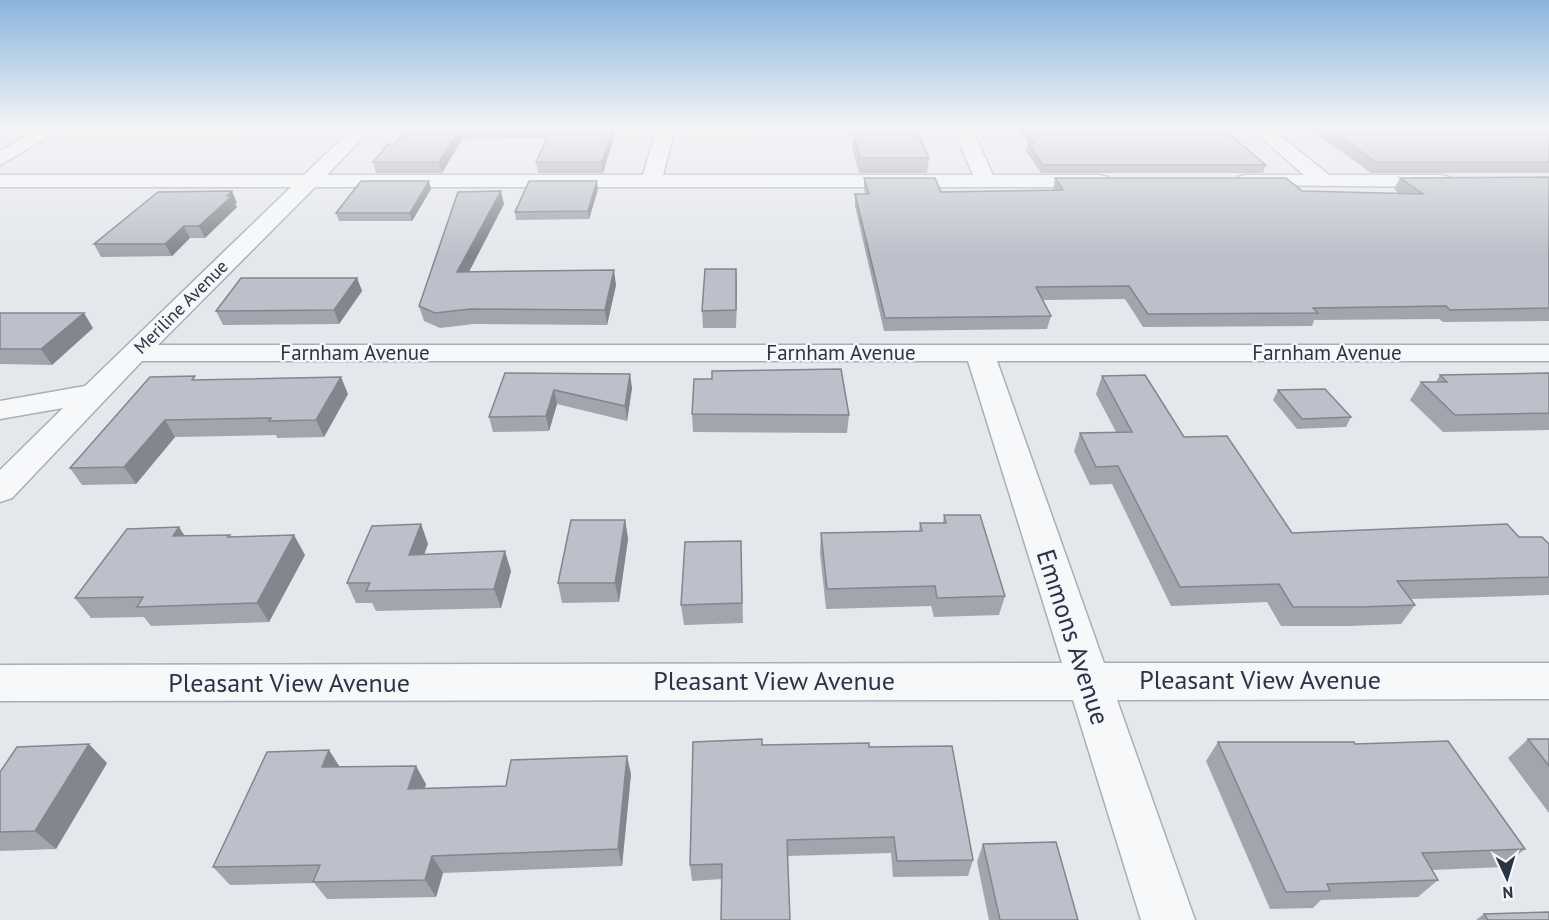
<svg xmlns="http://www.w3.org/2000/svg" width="1549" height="920" font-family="'PT Sans',sans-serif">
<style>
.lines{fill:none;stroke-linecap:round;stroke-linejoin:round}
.street-casing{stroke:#a9aeb7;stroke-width:3}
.street{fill:#f7f8fa;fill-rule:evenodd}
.wall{fill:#a1a5ae}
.shaded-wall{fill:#83868d}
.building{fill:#bbc0ca;stroke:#83868d;stroke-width:1.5}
.labels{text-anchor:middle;stroke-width:4.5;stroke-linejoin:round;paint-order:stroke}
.far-street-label{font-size:18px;fill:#2b3445;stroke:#f4f6f9}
.street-label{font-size:21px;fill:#2b3445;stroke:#f4f6f9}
.near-street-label{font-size:26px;fill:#2b3445;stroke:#f4f6f9}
</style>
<rect width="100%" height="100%" fill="#e4e7ec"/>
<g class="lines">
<defs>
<g id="street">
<path d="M 43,127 L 65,127 L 0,165 L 0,151 Z"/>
<path d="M 354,127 L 373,127 L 327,175 L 643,175 L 657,127 L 675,127 L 663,175 L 973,175 L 953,127 L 971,127 L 993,175 L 1100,175 L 1107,177 L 1110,181 L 1107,185 L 1100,187 L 315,187 L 158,345 L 1549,345 L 1549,361 L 997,361 L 1104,663 L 1549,663 L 1549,699 L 1117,700 L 1195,920 L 1141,920 L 1073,700 L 0,701 L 0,665 L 1062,663 L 968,361 L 142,361 L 12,498 L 0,502 L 0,470 L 63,408 L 0,419 L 0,401 L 85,386 L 291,187 L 0,187 L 0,175 L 304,175 Z"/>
<path d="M 1249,127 L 1269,127 L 1329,175 L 1442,175 L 1449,177 L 1452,181 L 1449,185 L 1442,187 L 1238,185 L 1235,181 L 1238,177 L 1245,175 L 1304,175 Z"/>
</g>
</defs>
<use href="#street" class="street-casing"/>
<use href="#street" class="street"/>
</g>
<g class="wall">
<path d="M 409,127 L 617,127 L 603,173 L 538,173 L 536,162 L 547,138 L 462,139 L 442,173 L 376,173 L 373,162 L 394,144 Z"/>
<path d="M 1016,127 L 1221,127 L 1266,165 L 1263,173 L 1041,173 L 1026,151 L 1028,143 Z"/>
<path d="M 1307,127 L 1549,127 L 1549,173 L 1371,173 Z"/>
<path d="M 853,133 L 929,158 L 927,173 L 859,173 L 852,148 Z"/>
<path d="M 1549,177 L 1549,321 L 1443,322 L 1439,319 L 1314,320 L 1312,326 L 1143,327 L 1125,299 L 1042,300 L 1051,316 L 1047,329 L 884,331 L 855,206 L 855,194 L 865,194 L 864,189 L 864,178 L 941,192 L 1053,190 L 1055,178 L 1302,191 L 1400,194 L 1394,189 L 1400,178 Z"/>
<path d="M 431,189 L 412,221 L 339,221 L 336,213 Z"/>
<path d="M 598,189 L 589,219 L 516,220 L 515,212 Z"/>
<path d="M 237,203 L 235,204 L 237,207 L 205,238 L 190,238 L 172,256 L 101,257 L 94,244 Z"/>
<path d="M 504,204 L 469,272 L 616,285 L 607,325 L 474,324 L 440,328 L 424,321 L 419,306 Z"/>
<path d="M 736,269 L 736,328 L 703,328 L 702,311 Z"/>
<path d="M 357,278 L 362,291 L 339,324 L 223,325 L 216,311 Z"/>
<path d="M 0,313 L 93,328 L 52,365 L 0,364 Z"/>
<path d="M 505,373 L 632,388 L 627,421 L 557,404 L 549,431 L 493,432 L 489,417 Z"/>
<path d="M 1549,373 L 1549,430 L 1443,432 L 1410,400 L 1421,382 L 1436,382 L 1440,375 Z"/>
<path d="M 1102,376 L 1184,437 L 1292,533 L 1519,537 L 1549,544 L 1549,595 L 1411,599 L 1415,605 L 1401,624 L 1348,626 L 1281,626 L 1267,602 L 1171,606 L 1112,484 L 1090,485 L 1074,451 L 1080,433 L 1116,432 L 1096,394 Z"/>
<path d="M 197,380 L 348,394 L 324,437 L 277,438 L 276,435 L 175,437 L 136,484 L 82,485 L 70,468 Z"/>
<path d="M 1278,390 L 1351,417 L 1346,427 L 1297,429 L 1273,400 Z"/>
<path d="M 692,414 L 849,415 L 847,433 L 693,432 Z"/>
<path d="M 944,515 L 1005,596 L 999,615 L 934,617 L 931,606 L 826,609 L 820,553 L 821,533 L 919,531 L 920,523 L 943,523 Z"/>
<path d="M 625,520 L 628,539 L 619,602 L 562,603 L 558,583 Z"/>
<path d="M 421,524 L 428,544 L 424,554 L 511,571 L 501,608 L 376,611 L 372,603 L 356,603 L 347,583 Z"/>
<path d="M 185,536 L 231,537 L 305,555 L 269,622 L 151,626 L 144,617 L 91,618 L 75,598 Z"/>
<path d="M 741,541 L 743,623 L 684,625 L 681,605 Z"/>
<path d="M 1528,739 L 1549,739 L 1549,813 L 1508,758 Z"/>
<path d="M 1218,742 L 1355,744 L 1525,849 L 1503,867 L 1432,870 L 1438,880 L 1418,897 L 1321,900 L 1313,908 L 1270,909 L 1206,761 Z"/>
<path d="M 762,745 L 973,860 L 968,876 L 893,877 L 891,853 L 787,856 L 722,879 L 692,881 L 690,865 Z"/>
<path d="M 107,763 L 56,849 L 0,851 L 0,772 Z"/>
<path d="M 340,767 L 426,784 L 425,788 L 506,786 L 631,774 L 622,866 L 443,873 L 436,897 L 327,899 L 314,883 L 230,885 L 213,867 Z"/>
<path d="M 983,844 L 1078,920 L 989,920 L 977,862 Z"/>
<path d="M 1484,914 L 1549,920 L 1476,920 Z"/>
</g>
<g class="shaded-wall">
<path d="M 0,127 L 9,127 L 0,132 Z"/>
<path d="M 613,127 L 617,127 L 603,173 L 602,162 Z"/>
<path d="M 460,129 L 462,139 L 442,173 L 439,162 Z"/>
<path d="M 429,181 L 431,189 L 412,221 L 410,213 Z"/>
<path d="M 597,181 L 598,189 L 589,219 L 588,211 Z"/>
<path d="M 232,191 L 237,203 L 235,204 L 237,207 L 205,238 L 199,226 Z"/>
<path d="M 501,191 L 504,204 L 461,287 L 457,272 Z"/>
<path d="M 184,226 L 190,238 L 172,256 L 165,244 Z"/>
<path d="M 736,269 L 737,286 L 736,328 Z"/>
<path d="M 614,270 L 616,285 L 607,325 L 605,310 Z"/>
<path d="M 357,278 L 362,291 L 339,324 L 334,310 Z"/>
<path d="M 84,313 L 93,328 L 52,365 L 41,349 Z"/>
<path d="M 630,374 L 632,388 L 627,421 L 625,406 Z"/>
<path d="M 341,377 L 348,394 L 324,437 L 316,420 Z"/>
<path d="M 554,390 L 557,404 L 549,431 L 546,416 Z"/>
<path d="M 165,420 L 175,437 L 136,484 L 124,467 Z"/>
<path d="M 625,520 L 628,539 L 619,602 L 615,583 Z"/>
<path d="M 421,524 L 428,544 L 417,574 L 409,555 Z"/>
<path d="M 179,527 L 192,547 L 173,536 Z"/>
<path d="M 294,535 L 305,555 L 269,622 L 257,603 Z"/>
<path d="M 505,551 L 511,571 L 501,608 L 494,589 Z"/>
<path d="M 89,744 L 107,763 L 56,849 L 35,831 Z"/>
<path d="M 329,750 L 341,769 L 322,767 Z"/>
<path d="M 627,756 L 631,774 L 622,866 L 618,849 Z"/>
<path d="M 416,766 L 426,784 L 419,807 L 408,789 Z"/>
<path d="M 432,856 L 443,873 L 436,897 L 425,880 Z"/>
</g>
<g class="building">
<path d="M 409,127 L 613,127 L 602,162 L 536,162 L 552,128 L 460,129 L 439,162 L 373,162 L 388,144 L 394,144 Z"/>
<path d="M 1023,127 L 1221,127 L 1266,165 L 1043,165 L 1028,143 L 1034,143 Z"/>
<path d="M 1326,127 L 1549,127 L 1549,162 L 1376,162 Z"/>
<path d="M 853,133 L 918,133 L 929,158 L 860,158 Z"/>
<path d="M 1549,177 L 1549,308 L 1450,310 L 1446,306 L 1313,308 L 1318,313 L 1148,314 L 1129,286 L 1036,287 L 1051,316 L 885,318 L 855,194 L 869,194 L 864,178 L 935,178 L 941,192 L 1063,190 L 1055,178 L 1286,178 L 1302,191 L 1423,194 L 1400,178 Z"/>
<path d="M 361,181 L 429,181 L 410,213 L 336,213 Z"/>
<path d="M 529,181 L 597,181 L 588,211 L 515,212 Z"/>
<path d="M 232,191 L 227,196 L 232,196 L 199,226 L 184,226 L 165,244 L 94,244 L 158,192 Z"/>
<path d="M 501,191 L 457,272 L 614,270 L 605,310 L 470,309 L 435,313 L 419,306 L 458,192 Z"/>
<path d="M 705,269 L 736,269 L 736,310 L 702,311 Z"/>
<path d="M 241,278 L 357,278 L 334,310 L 216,311 Z"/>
<path d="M 0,313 L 84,313 L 41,349 L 0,349 Z"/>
<path d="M 841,369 L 849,415 L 692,414 L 694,379 L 712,379 L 712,371 Z"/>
<path d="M 505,373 L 630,374 L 625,406 L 554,390 L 546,416 L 489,417 Z"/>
<path d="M 1549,373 L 1549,413 L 1455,415 L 1421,382 L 1447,382 L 1440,375 Z"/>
<path d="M 1145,375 L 1184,437 L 1227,436 L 1292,533 L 1507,524 L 1519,537 L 1542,537 L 1549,544 L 1549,577 L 1397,581 L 1415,605 L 1361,607 L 1293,607 L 1279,584 L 1180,587 L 1118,466 L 1096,467 L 1080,433 L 1132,432 L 1102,376 Z"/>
<path d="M 195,376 L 192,380 L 341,377 L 316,420 L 269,421 L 271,418 L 165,420 L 124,467 L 70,468 L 150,377 Z"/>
<path d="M 1325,389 L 1351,417 L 1302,419 L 1278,390 Z"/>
<path d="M 944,515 L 980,515 L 1005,596 L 937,598 L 935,586 L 827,589 L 821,533 L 922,531 L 920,523 L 946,523 Z"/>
<path d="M 571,520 L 625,520 L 615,583 L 558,583 Z"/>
<path d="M 421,524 L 409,555 L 505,551 L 494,589 L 366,591 L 370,583 L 347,583 L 372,526 Z"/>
<path d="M 179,527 L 173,536 L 230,535 L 228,537 L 294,535 L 257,603 L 137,607 L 143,597 L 75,598 L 127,529 Z"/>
<path d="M 741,541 L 742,603 L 681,605 L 685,542 Z"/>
<path d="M 762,739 L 762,745 L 869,743 L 869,747 L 952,746 L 973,860 L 897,861 L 894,837 L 787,840 L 790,920 L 721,920 L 722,864 L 690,865 L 693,742 Z"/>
<path d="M 1528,739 L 1549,739 L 1549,766 Z"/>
<path d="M 1448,741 L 1525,849 L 1422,853 L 1438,880 L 1327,884 L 1330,891 L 1286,892 L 1218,742 L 1354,742 L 1355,744 Z"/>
<path d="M 89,744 L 35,831 L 0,832 L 0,772 L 17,747 Z"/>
<path d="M 329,750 L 322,767 L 416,766 L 408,789 L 506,786 L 511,760 L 627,756 L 618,849 L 432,856 L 425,880 L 313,882 L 320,865 L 213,867 L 267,752 Z"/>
<path d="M 1056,842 L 1078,920 L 1000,920 L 983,844 Z"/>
<path d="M 1549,912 L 1549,920 L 1488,920 L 1484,914 Z"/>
</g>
<linearGradient id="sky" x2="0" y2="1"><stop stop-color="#8bb4dd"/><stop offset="0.5" stop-color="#f3f4f6"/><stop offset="1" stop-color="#f3f4f6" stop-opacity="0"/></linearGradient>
<rect width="1549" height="256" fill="url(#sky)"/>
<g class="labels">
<g class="far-street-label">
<text transform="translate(181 307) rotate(-45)" y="6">Meriline Avenue</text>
</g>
<g class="street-label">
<text x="355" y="360">Farnham Avenue</text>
<text x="841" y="360">Farnham Avenue</text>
<text x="1327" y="360">Farnham Avenue</text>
</g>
<g class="near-street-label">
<text transform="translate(1073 637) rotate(72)" y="9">Emmons Avenue</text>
<text x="1260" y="689">Pleasant View Avenue</text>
<text x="774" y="690">Pleasant View Avenue</text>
<text x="289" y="692">Pleasant View Avenue</text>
</g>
</g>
<g transform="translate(1507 878) rotate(176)" stroke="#f4f6f9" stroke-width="4.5" paint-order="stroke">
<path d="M0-4.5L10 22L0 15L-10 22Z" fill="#2b3445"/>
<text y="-9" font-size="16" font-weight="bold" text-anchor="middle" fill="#2b3445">N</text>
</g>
</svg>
